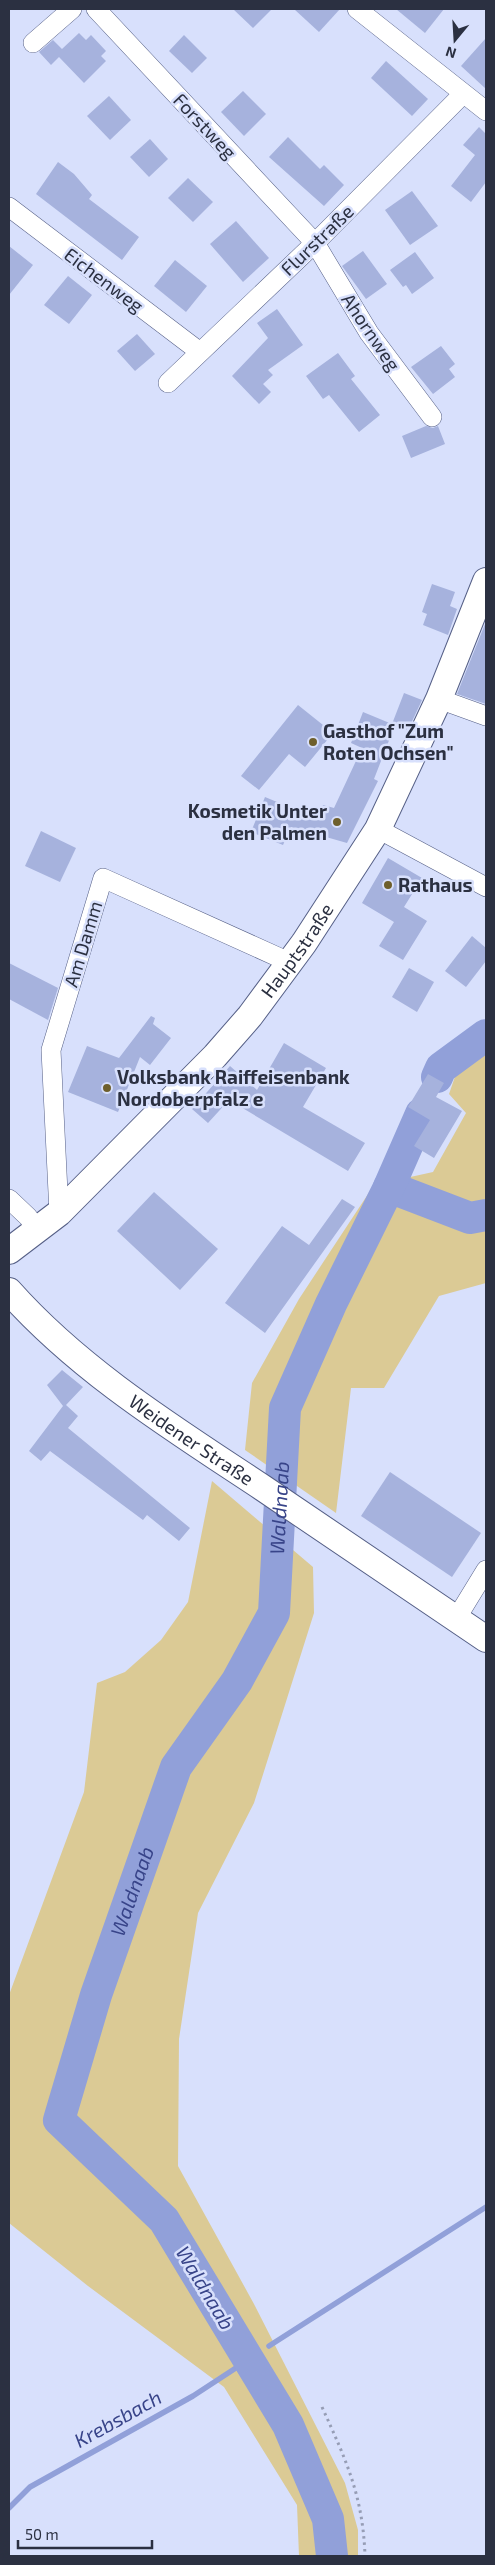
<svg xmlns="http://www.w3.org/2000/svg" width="495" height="2565" font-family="'Exo 2',sans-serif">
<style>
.green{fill:#dbca95}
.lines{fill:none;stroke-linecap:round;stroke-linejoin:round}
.stream{stroke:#91a0d9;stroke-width:5.5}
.river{stroke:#91a0d9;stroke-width:32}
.building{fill:#a6b2dd}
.street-casing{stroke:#555f86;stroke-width:20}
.secondary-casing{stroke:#555f86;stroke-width:28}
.path{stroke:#969db5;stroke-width:3;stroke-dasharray:2.5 4;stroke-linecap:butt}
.street{stroke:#fff;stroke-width:19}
.secondary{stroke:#fff;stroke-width:26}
.poi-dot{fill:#6e5f2c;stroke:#d8e0fc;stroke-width:2}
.labels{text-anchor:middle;stroke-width:5;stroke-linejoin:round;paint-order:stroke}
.street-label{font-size:19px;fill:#2b3041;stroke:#d8e0fc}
.poi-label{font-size:19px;font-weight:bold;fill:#2b3041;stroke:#d8e0fc;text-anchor:start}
.water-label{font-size:20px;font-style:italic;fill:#384489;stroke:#d8e0fc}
</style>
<rect width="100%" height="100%" fill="#d8e0fc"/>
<g class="green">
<path d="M 486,1051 L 486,1283 L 439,1296 L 384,1388 L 351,1388 L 336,1513 L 245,1450 L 252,1383 L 299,1299 L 374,1185 L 433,1172 L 466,1113 L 449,1094 L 457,1071 Z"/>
<path d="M 212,1481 L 313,1567 L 314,1613 L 254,1803 L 198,1913 L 179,2039 L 178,2166 L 254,2304 L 345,2483 L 358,2530 L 358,2556 L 299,2556 L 297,2505 L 224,2387 L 88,2286 L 9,2223 L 9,1995 L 84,1792 L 97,1683 L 125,1672 L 161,1640 L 188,1602 Z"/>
</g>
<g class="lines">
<g class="stream">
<path d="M 269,2346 L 486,2207"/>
<path d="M 9,2508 L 30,2487 L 193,2396 L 245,2362"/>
</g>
<g class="river">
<path d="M 437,1077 L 441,1068 L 486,1035"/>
<path d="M 389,1187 L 470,1218 L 486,1215"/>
<path id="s1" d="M 332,2556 L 328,2519 L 288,2425 L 164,2220 L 59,2120 L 96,1995 L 176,1767 L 237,1681 L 274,1613 L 285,1408 L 331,1304 L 389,1187 L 421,1114"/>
</g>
</g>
<g class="building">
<path d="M 233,9 L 272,9 L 253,28 Z"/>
<path d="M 294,9 L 340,9 L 319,32 Z"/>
<path d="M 396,9 L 444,9 L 425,33 Z"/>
<path d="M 79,33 L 86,40 L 91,35 L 106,51 L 101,56 L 106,61 L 84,83 L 59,57 L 51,65 L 39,52 L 53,40 L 62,49 Z"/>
<path d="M 184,35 L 207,58 L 192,73 L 169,51 Z"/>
<path d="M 486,38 L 486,89 L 461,66 Z"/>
<path d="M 386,61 L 428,99 L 412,116 L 371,78 Z"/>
<path d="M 243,91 L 266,114 L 244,136 L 221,112 Z"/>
<path d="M 109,96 L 131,120 L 110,140 L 87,116 Z"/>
<path d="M 479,127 L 486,134 L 486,182 L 471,202 L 451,186 L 475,155 L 463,145 Z"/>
<path d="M 288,137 L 320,169 L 324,165 L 344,185 L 324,206 L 269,157 Z"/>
<path d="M 150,139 L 168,159 L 149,177 L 130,157 Z"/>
<path d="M 58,162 L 74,174 L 92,195 L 89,199 L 139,237 L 122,260 L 36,194 Z"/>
<path d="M 188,178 L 213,202 L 193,222 L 168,198 Z"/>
<path d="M 412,191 L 438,226 L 410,245 L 385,210 Z"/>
<path d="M 236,221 L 269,258 L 243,282 L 210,244 Z"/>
<path d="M 9,246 L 33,265 L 9,295 Z"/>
<path d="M 363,251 L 387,284 L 366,299 L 342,266 Z"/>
<path d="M 415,252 L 434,278 L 412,294 L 406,285 L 403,287 L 390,270 Z"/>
<path d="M 175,260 L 207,286 L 186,312 L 154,286 Z"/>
<path d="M 68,276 L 92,295 L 69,324 L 44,305 Z"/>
<path d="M 277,309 L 303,345 L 268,370 L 273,375 L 263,384 L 271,392 L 259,404 L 232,376 L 268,338 L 257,323 Z"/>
<path d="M 137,334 L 155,354 L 135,371 L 117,351 Z"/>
<path d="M 441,346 L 455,364 L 449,369 L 455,377 L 433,394 L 411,367 Z"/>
<path d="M 338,353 L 355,376 L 351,379 L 380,415 L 359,432 L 329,395 L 323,399 L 306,376 Z"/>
<path d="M 426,426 L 433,428 L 438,426 L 445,444 L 411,458 L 402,436 Z"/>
<path d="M 432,584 L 455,592 L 450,606 L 457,609 L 448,635 L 423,625 L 427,614 L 422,612 Z"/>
<path d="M 485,624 L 486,624 L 486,704 L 457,694 Z"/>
<path d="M 404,693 L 422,700 L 408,730 L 395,725 L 374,779 L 378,781 L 347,843 L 291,827 L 283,845 L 251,832 L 265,797 L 311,816 L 313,807 L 321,810 L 323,805 L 334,808 L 362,748 L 351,743 L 363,712 L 392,724 Z"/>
<path d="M 298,705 L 333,733 L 305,767 L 289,754 L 259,790 L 241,776 Z"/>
<path d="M 41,831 L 76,848 L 60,882 L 25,866 Z"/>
<path d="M 388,858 L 422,878 L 404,907 L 427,921 L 403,960 L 379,946 L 394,922 L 362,903 Z"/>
<path d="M 472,936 L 486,948 L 486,961 L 466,987 L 445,971 Z"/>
<path d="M 9,963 L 58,988 L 48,1020 L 9,999 Z"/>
<path d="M 409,968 L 434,982 L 417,1012 L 392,997 Z"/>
<path d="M 151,1016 L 155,1018 L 153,1024 L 171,1038 L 150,1065 L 140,1057 L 118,1112 L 68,1092 L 87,1046 L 119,1058 Z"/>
<path d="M 284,1043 L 326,1068 L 303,1107 L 365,1143 L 348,1171 L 229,1100 L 208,1123 L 192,1109 L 230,1066 L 257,1090 Z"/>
<path d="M 428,1074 L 444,1083 L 436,1097 L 462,1111 L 434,1158 L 414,1146 L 430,1120 L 408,1107 Z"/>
<path d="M 154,1192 L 218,1249 L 180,1290 L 117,1231 Z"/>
<path d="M 342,1199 L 355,1207 L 265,1333 L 225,1303 L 282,1226 L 309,1245 Z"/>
<path d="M 62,1370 L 83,1387 L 66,1405 L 78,1416 L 68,1428 L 190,1528 L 179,1541 L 147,1515 L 143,1520 L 50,1451 L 41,1461 L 29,1451 L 63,1406 L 47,1385 Z"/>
<path d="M 390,1472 L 481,1533 L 452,1577 L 361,1516 Z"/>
</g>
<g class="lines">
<defs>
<g id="street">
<path d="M 96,9 L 315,243 L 369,333 L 432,417"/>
<path d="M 357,9 L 486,111"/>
<path d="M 33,43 L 72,9"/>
<path d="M 9,207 L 200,352"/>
<path d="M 168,383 L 315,243 L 463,94"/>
<path d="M 439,699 L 486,716"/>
<path d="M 378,829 L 486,887"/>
<path d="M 9,1199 L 28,1217 L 38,1231"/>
<path d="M 59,1213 L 51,1050 L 103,878 L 289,962"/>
<path d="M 456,1619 L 486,1570"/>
</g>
<g id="secondary">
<path id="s2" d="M 9,1251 L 59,1213 L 215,1056 L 250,1016 L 304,943 L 378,829 L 439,699 L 486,581"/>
<path id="s3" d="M 9,1291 C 80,1371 174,1429 263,1488 C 338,1538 412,1589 486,1639"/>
</g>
</defs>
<use href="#street" class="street-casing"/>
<use href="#secondary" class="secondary-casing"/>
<path class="path" d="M 322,2407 C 346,2460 363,2496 365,2556"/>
<use href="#street" class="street"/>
<use href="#secondary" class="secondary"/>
</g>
<g class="poi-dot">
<circle cx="313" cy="742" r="5"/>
<circle cx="337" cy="822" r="5"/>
<circle cx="388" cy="885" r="5"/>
<circle cx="107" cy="1088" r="5"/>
</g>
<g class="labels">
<g class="street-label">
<text transform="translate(205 126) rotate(47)" y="7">Forstweg</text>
<text transform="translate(317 240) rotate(-44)" y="7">Flurstraße</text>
<text transform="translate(104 280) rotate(37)" y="7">Eichenweg</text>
<text transform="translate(371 332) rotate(56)" y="7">Ahornweg</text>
<text transform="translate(83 944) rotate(-73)" y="7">Am Damm</text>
<text dy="7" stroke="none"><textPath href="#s2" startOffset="418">Hauptstraße</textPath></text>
<text dy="7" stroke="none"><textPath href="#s3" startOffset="236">Weidener Straße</textPath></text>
</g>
<g class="poi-label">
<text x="323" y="738">Gasthof "Zum<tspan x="323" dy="22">Roten Ochsen"</tspan></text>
<text x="327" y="818" text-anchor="end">Kosmetik Unter<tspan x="327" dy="22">den Palmen</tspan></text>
<text x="398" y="892">Rathaus</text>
<text x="117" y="1084">Volksbank Raiffeisenbank<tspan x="117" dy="22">Nordoberpfalz e</tspan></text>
</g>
<g class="water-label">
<text dy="7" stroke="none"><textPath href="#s1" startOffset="1184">Waldnaab</textPath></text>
<text dy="7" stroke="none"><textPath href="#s1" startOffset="764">Waldnaab</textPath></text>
<text transform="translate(205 2288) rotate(59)" y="7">Waldnaab</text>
<text transform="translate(118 2419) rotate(-29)" y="7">Krebsbach</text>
</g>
</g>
<rect width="495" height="2565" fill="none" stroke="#2b3041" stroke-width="20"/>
<g transform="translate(455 40) rotate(198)" stroke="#d8e0fc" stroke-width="4" paint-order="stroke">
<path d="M0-4L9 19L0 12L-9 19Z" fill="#2b3041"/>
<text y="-8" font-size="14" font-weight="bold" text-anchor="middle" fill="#2b3041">N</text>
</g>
<path d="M18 2540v8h134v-8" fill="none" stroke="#2b3041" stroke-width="2.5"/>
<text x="25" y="2540" font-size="15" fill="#2b3041" stroke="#d8e0fc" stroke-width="4" paint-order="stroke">50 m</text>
</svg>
